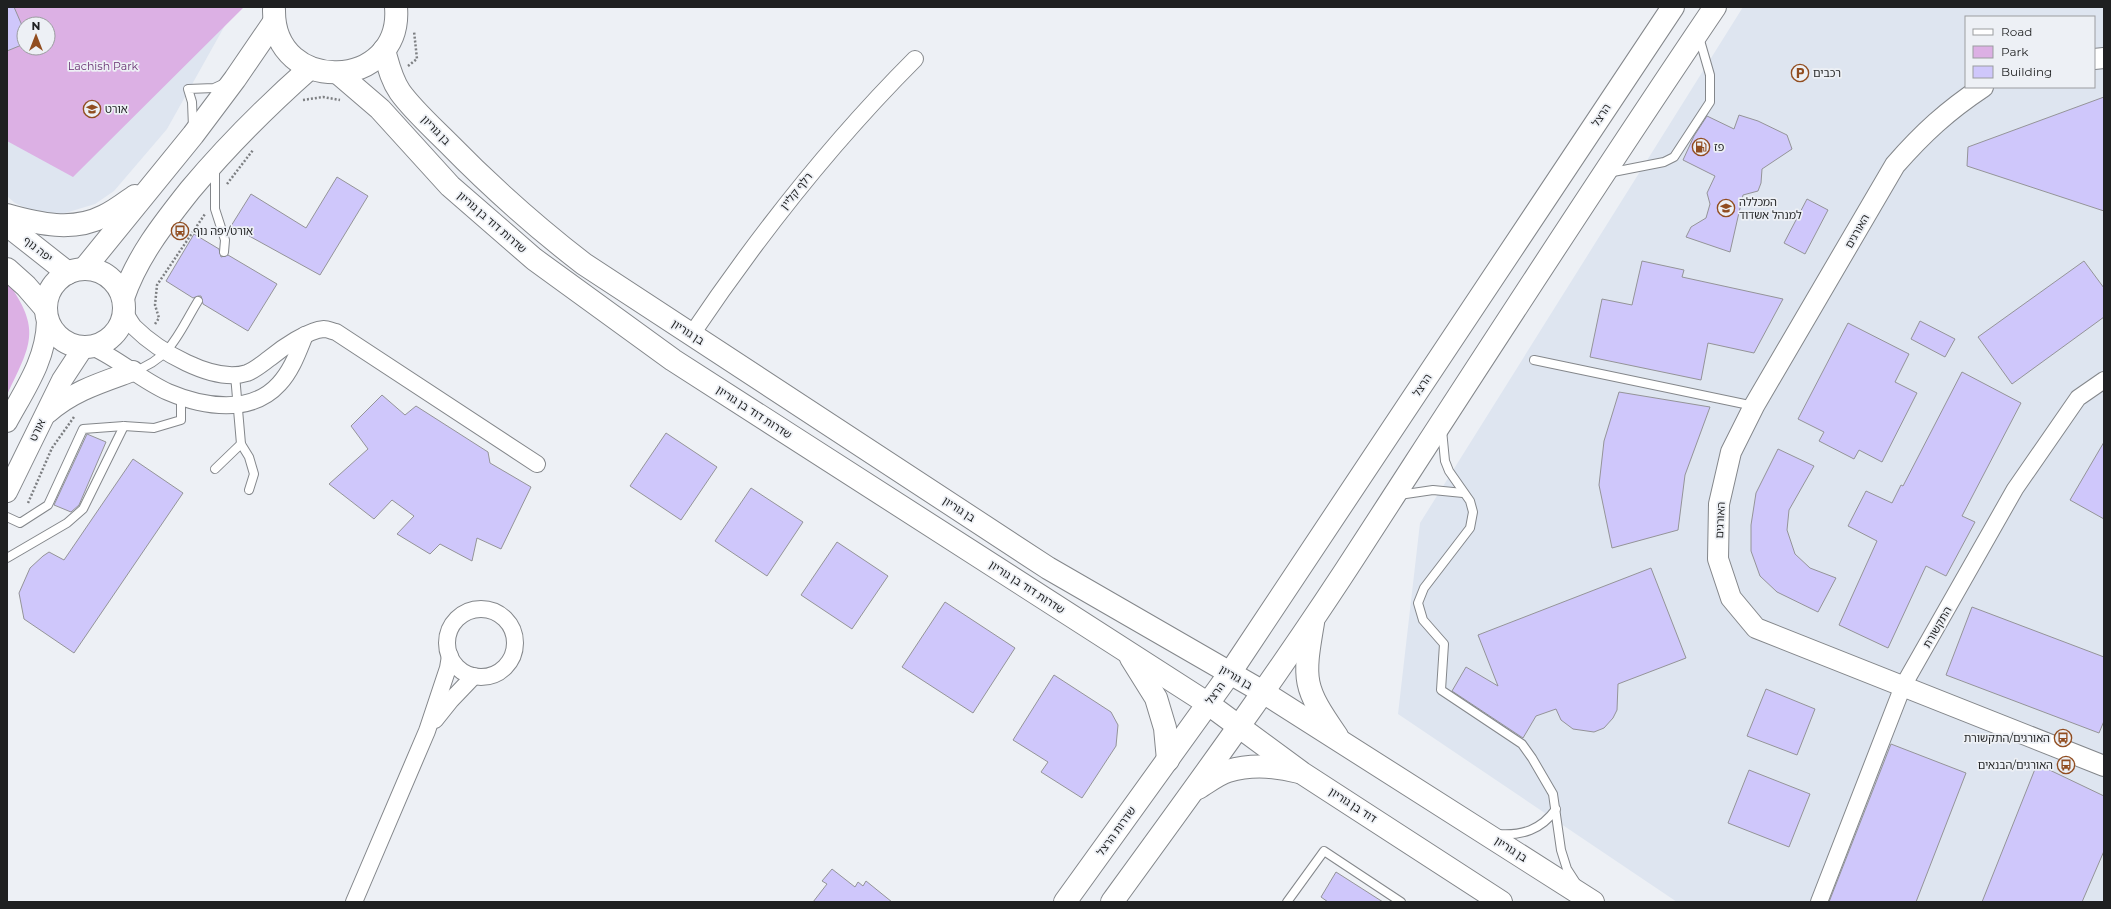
<svg xmlns="http://www.w3.org/2000/svg" width="2111" height="909" font-family="Montserrat,'Noto Sans Hebrew',sans-serif">
<style>
.built{fill:#dee5f0;fill-rule:evenodd}
.green{fill:#dcb0e4;fill-rule:evenodd}
.building{fill:#cfc7fb;stroke:#949498}
.lines{fill:none;stroke-linecap:round;stroke-linejoin:round}
.service-casing{stroke:#84878b;stroke-width:10}
.minor-casing{stroke:#84878b;stroke-width:18}
.tertiary-casing{stroke:#84878b;stroke-width:22}
.secondary-casing{stroke:#84878b;stroke-width:24}
.path{stroke:#7d7f82;stroke-width:2.5;stroke-dasharray:2 2;stroke-linecap:butt}
.service{stroke:#fff;stroke-width:8}
.minor{stroke:#fff;stroke-width:16}
.tertiary{stroke:#fff;stroke-width:20}
.secondary{stroke:#fff;stroke-width:22}
.labels{text-anchor:middle;stroke-width:3.5;stroke-linejoin:round;paint-order:stroke}
.park-label{font-size:11px;fill:#683172;stroke:#edf0f5}
.poi-label{font-size:11px;fill:#1f2021;stroke:#edf0f5;text-anchor:start}
.street-label{font-size:11px;fill:#1f2021;stroke:#edf0f5}
</style>
<rect width="100%" height="100%" fill="#edf0f5"/>
<g class="built">
<path d="M 7,7 L 231,7 L 233,11 L 167,129 L 114,191 L 95,204 L 62,214 L 37,213 L 15,203 L 7,196 ZM 24,24 L 48,24 L 48,48 L 24,48 Z"/>
<path d="M 1743,7 L 2104,7 L 2104,902 L 1677,902 L 1398,714 L 1420,523 ZM 1966,17 L 2094,17 L 2094,87 L 1966,87 Z"/>
</g>
<g class="green">
<path d="M 7,7 L 244,7 L 73,177 L 7,141 ZM 24,24 L 48,24 L 48,48 L 24,48 Z"/>
<path d="M 7,281 C 42,330 31,344 7,395 Z"/>
</g>
<g class="building">
<path d="M 7,7 L 14,7 L 24,30 L 24,44 L 7,51 Z"/>
<path d="M 2104,97 L 2104,211 L 1967,166 L 1968,147 Z"/>
<path d="M 1739,115 L 1758,121 L 1787,135 L 1792,149 L 1762,169 L 1761,183 L 1758,191 L 1743,195 L 1730,252 L 1686,237 L 1691,227 L 1706,218 L 1710,204 L 1707,193 L 1715,176 L 1683,160 L 1694,136 L 1707,116 L 1734,129 Z"/>
<path d="M 337,177 L 368,196 L 320,275 L 231,226 L 251,194 L 306,228 Z"/>
<path d="M 1807,199 L 1828,210 L 1805,254 L 1784,243 Z"/>
<path d="M 194,234 L 219,249 L 221,257 L 228,255 L 277,284 L 248,331 L 203,304 L 201,296 L 198,296 L 193,298 L 166,281 Z"/>
<path d="M 1642,261 L 1684,270 L 1682,277 L 1783,299 L 1754,353 L 1708,343 L 1701,380 L 1590,357 L 1602,299 L 1632,305 Z"/>
<path d="M 2084,261 L 2104,288 L 2104,317 L 2012,384 L 1978,337 Z"/>
<path d="M 1920,321 L 1955,339 L 1945,357 L 1911,339 Z"/>
<path d="M 1848,323 L 1909,354 L 1895,382 L 1917,393 L 1882,462 L 1859,450 L 1854,459 L 1819,441 L 1824,432 L 1798,419 Z"/>
<path d="M 1962,372 L 2021,403 L 1962,516 L 1975,522 L 1946,576 L 1926,566 L 1888,648 L 1839,625 L 1877,541 L 1848,526 L 1866,491 L 1892,503 L 1901,485 L 1903,486 Z"/>
<path d="M 1619,392 L 1710,407 L 1685,475 L 1678,530 L 1612,548 L 1599,485 L 1604,441 Z"/>
<path d="M 382,395 L 405,415 L 416,406 L 488,452 L 490,463 L 531,487 L 501,549 L 477,538 L 472,561 L 440,544 L 430,554 L 397,534 L 414,516 L 392,500 L 374,519 L 329,484 L 368,449 L 351,426 Z"/>
<path d="M 666,433 L 717,467 L 681,520 L 630,486 Z"/>
<path d="M 87,434 L 106,442 L 79,505 L 71,512 L 54,505 Z"/>
<path d="M 2104,442 L 2104,519 L 2070,500 Z"/>
<path d="M 1778,449 L 1814,466 L 1789,510 L 1787,530 L 1795,554 L 1810,568 L 1836,578 L 1818,612 L 1777,592 L 1760,576 L 1751,551 L 1751,525 L 1756,493 Z"/>
<path d="M 133,459 L 183,493 L 74,653 L 24,619 L 19,593 L 30,568 L 43,556 L 49,552 L 64,560 Z"/>
<path d="M 751,488 L 803,522 L 767,576 L 715,541 Z"/>
<path d="M 837,542 L 888,576 L 852,629 L 801,595 Z"/>
<path d="M 1651,568 L 1686,658 L 1618,684 L 1617,710 L 1613,718 L 1604,728 L 1594,732 L 1573,729 L 1561,720 L 1556,709 L 1536,716 L 1523,738 L 1452,691 L 1466,667 L 1498,686 L 1478,635 Z"/>
<path d="M 945,602 L 1015,648 L 973,713 L 902,667 Z"/>
<path d="M 1972,607 L 2104,657 L 2104,721 L 2099,733 L 1946,675 Z"/>
<path d="M 1054,675 L 1111,712 L 1118,725 L 1116,746 L 1082,798 L 1041,772 L 1048,762 L 1013,740 Z"/>
<path d="M 1766,689 L 1815,709 L 1797,755 L 1747,736 Z"/>
<path d="M 1891,744 L 1966,773 L 1916,902 L 1829,902 Z"/>
<path d="M 2037,764 L 2104,796 L 2104,851 L 2082,902 L 1982,902 Z"/>
<path d="M 1749,770 L 1810,794 L 1789,847 L 1728,823 Z"/>
<path d="M 832,869 L 855,887 L 858,882 L 863,886 L 866,881 L 892,902 L 813,902 L 827,884 L 822,881 Z"/>
<path d="M 1336,872 L 1383,902 L 1328,902 L 1321,897 Z"/>
</g>
<g class="lines">
<defs>
<g id="service">
<path d="M 193,127 L 192,102 L 188,89 L 214,88 L 225,83"/>
<path d="M 215,169 L 215,209 L 225,240 L 224,252"/>
<path d="M 1608,173 L 1664,162 L 1674,157 L 1710,102 L 1710,75 L 1699,37"/>
<path d="M 1534,360 L 1754,406"/>
<path d="M 134,371 C 171,359 179,332 198,301"/>
<path d="M 235,375 L 241,444 L 249,457 L 254,474 L 249,490"/>
<path d="M 1442,430 L 1445,461 L 1449,471 L 1470,501 L 1473,512 L 1470,528 L 1424,588 L 1418,603 L 1423,620 L 1444,644 L 1441,690 L 1522,744 L 1532,758 L 1553,794 L 1561,850 L 1567,869 L 1576,883"/>
<path d="M 215,469 L 241,444"/>
<path d="M 1399,495 L 1433,490 L 1463,493"/>
<path d="M 7,517 L 20,523 L 48,505 L 83,429 L 124,426 L 154,428 L 181,420 L 181,396"/>
<path d="M 7,558 L 67,523 L 83,509 L 124,426"/>
<path d="M 1497,834 C 1522,836 1541,830 1556,809"/>
<path d="M 1287,902 L 1324,851 L 1401,902"/>
</g>
<g id="minor">
<path d="M 124,311 C 127,316 130,322 134,327 C 157,350 213,384 247,373 C 255,370 263,363 270,358 C 282,348 308,330 324,329 C 327,329 332,331 336,332 L 537,464"/>
<path d="M 692,334 C 758,236 831,143 915,59"/>
<path d="M 92,347 C 119,359 141,380 168,392 C 203,407 251,415 279,384 C 292,370 298,352 305,335"/>
<circle cx="481" cy="643" r="34"/>
<path d="M 435,720 L 451,700 L 474,676"/>
<path d="M 354,902 L 427,731 L 448,668 L 450,656"/>
<path d="M 1819,902 L 1903,686 L 2015,489 L 2078,398 L 2104,380"/>
</g>
<g id="tertiary">
<path d="M 2094,59 L 2104,58"/>
<path d="M 1983,87 C 1947,111 1923,133 1895,165 L 1754,406 L 1731,452 L 1719,504 L 1718,559 L 1731,598 L 1756,628 L 2104,766"/>
<path d="M 48,413 C 72,391 103,382 133,371"/>
<path d="M 7,422 C 25,389 46,360 47,321"/>
<path d="M 7,492 L 62,380 L 83,348"/>
</g>
<g id="secondary">
<path d="M 274,10 C 273,96 403,91 396,7"/>
<path d="M 384,50 C 388,64 391,79 400,92 C 413,110 432,127 448,143 C 491,187 536,227 584,264 L 1048,568 L 1263,692 L 1593,902"/>
<path d="M 338,73 L 380,109 L 450,186 L 534,259 L 673,360 L 1207,703 L 1302,773 L 1501,902"/>
<path d="M 7,215 C 39,224 73,232 104,216 C 115,211 125,203 135,196"/>
<path d="M 7,225 L 68,273"/>
<circle cx="85" cy="308" r="39"/>
<path d="M 7,269 L 26,286 L 45,308"/>
<path d="M 84,269 L 193,135 L 235,79 L 274,22"/>
<path d="M 123,298 C 137,257 163,224 190,190 C 227,146 267,106 310,68"/>
<path d="M 1313,623 C 1303,681 1303,687 1337,736"/>
<path d="M 1131,658 L 1156,698 L 1165,728 L 1168,760"/>
<path d="M 1198,788 C 1208,782 1218,774 1228,771 C 1251,764 1276,766 1299,772"/>
<path d="M 1065,902 L 1230,673 L 1673,7"/>
<path d="M 1112,902 C 1198,784 1285,665 1364,542 C 1480,363 1595,184 1715,7"/>
</g>
</defs>
<use href="#service" class="service-casing"/>
<use href="#minor" class="minor-casing"/>
<use href="#tertiary" class="tertiary-casing"/>
<use href="#secondary" class="secondary-casing"/>
<g class="path">
<path d="M 408,66 L 417,59 L 414,31"/>
<path d="M 303,100 L 323,97 L 340,100"/>
<path d="M 227,184 L 253,150"/>
<path d="M 155,324 L 159,318 L 155,305 L 157,285 L 205,214"/>
<path d="M 28,503 L 52,448 L 74,417"/>
</g>
<use href="#service" class="service"/>
<use href="#minor" class="minor"/>
<use href="#tertiary" class="tertiary"/>
<use href="#secondary" class="secondary"/>
</g>
<defs>
<symbol id="parking-ring" viewBox="-11 -11 22 22"><circle r="9.5" fill="#edf0f5" stroke="#914d20" stroke-width="1.5"/><path d="M-3.5-5.5H1a3.5 3.5 0 0 1 0 7H-1V5.5H-3.5ZM-1-3.4V-.6H.8a1.4 1.4 0 0 0 0-2.8Z" fill="#914d20"/></symbol>
<symbol id="school-ring" viewBox="-11 -11 22 22"><circle r="9.5" fill="#edf0f5" stroke="#914d20" stroke-width="1.5"/><path d="M0-5L7-2L0 1L-7-2ZM-4 1L0 2.5L4 1V4Q0 6-4 4Z" fill="#914d20"/></symbol>
<symbol id="fuel-ring" viewBox="-11 -11 22 22"><circle r="9.5" fill="#edf0f5" stroke="#914d20" stroke-width="1.5"/><path d="M-5.5-6h7V0h2V4h1.3V-2.5L3-4.5l.8-.8L6-3V5H2.5V1h-1V6h-7ZM-4.2-4.7v3.2H.2V-4.7Z" fill="#914d20"/></symbol>
<symbol id="university-ring" viewBox="-11 -11 22 22"><circle r="9.5" fill="#edf0f5" stroke="#914d20" stroke-width="1.5"/><path d="M0-5L7-2L0 1L-7-2ZM-4 1L0 2.5L4 1V4Q0 6-4 4Z" fill="#914d20"/></symbol>
<symbol id="bus-ring" viewBox="-11 -11 22 22"><circle r="9.5" fill="#edf0f5" stroke="#914d20" stroke-width="1.5"/><path d="M-5-6H5V4H4V6H2V4H-2V6H-4V4H-5ZM-3.5-4V0h7V-4ZM-3.5 1.2v1.5H-2V1.2ZM2 1.2v1.5H3.5V1.2Z" fill="#914d20"/></symbol>
</defs>
<g fill-rule="evenodd">
<use href="#parking-ring" x="1790" y="63" width="20" height="20"/>
<use href="#school-ring" x="82" y="99" width="20" height="20"/>
<use href="#fuel-ring" x="1691" y="137" width="20" height="20"/>
<use href="#university-ring" x="1716" y="198" width="20" height="20"/>
<use href="#bus-ring" x="170" y="221" width="20" height="20"/>
<use href="#bus-ring" x="2053" y="728" width="20" height="20"/>
<use href="#bus-ring" x="2056" y="755" width="20" height="20"/>
</g>
<g class="labels">
<g class="park-label">
<text x="103" y="70">Lachish Park</text>
</g>
<g class="poi-label">
<text x="1813" y="77">רכבים</text>
<text x="105" y="113">אורט</text>
<text x="1714" y="151">פז</text>
<text x="1739" y="206">המכללה<tspan x="1739" dy="13">למנהל אשדוד</tspan></text>
<text x="193" y="235">אורט/יפה נוף</text>
<text x="2050" y="742" text-anchor="end">האורגים/התקשורת</text>
<text x="2053" y="769" text-anchor="end">האורגים/הבנאים</text>
</g>
<g class="street-label">
<text transform="translate(1601 115) rotate(-56)" y="4">הרצל</text>
<text transform="translate(436 130) rotate(46)" y="4">בן גוריון</text>
<text transform="translate(796 191) rotate(-51)" y="4">רלף קליין</text>
<text transform="translate(492 222) rotate(41)" y="4">שדרות דוד בן גוריון</text>
<text transform="translate(1857 231) rotate(-60)" y="4">האורגים</text>
<text transform="translate(38 249) rotate(38)" y="4">יפה נוף</text>
<text transform="translate(688 332) rotate(33)" y="4">בן גוריון</text>
<text transform="translate(1422 385) rotate(-56)" y="4">הרצל</text>
<text transform="translate(754 412) rotate(33)" y="4">שדרות דוד בן גוריון</text>
<text transform="translate(37 430) rotate(-64)" y="4">אורט</text>
<text transform="translate(959 509) rotate(33)" y="4">בן גוריון</text>
<text transform="translate(1720 520) rotate(-87)" y="4">האורגים</text>
<text transform="translate(1027 587) rotate(33)" y="4">שדרות דוד בן גוריון</text>
<text transform="translate(1937 627) rotate(-60)" y="4">התקשורת</text>
<text transform="translate(1236 677) rotate(31)" y="4">בן גוריון</text>
<text transform="translate(1215 693) rotate(-54)" y="4">הרצל</text>
<text transform="translate(1353 805) rotate(33)" y="4">דוד בן גוריון</text>
<text transform="translate(1116 831) rotate(-54)" y="4">שדרות הרצל</text>
<text transform="translate(1511 849) rotate(33)" y="4">בן גוריון</text>
</g>
</g>
<rect width="2111" height="909" fill="none" stroke="#1f2021" stroke-width="16"/>
<rect x="1965" y="16" width="130" height="72" fill="#edf0f5" stroke="#9b9da0"/>
<rect x="1973" y="29" width="20" height="6" fill="#ffffff" stroke="#9b9da0"/>
<text x="2001" y="36" font-size="12" fill="#1f2021">Road</text>
<rect x="1973" y="46" width="20" height="12" fill="#dcb0e4" stroke="#9b9da0"/>
<text x="2001" y="56" font-size="12" fill="#1f2021">Park</text>
<rect x="1973" y="66" width="20" height="12" fill="#cfc7fb" stroke="#9b9da0"/>
<text x="2001" y="76" font-size="12" fill="#1f2021">Building</text>
<g transform="translate(36 36)"><circle r="19" fill="#edf0f5" stroke="#9b9da0"/>
<path d="M0-3L7 15L0 10L-7 15Z" fill="#914d20"/>
<text y="-6" font-size="11" font-weight="bold" text-anchor="middle" fill="#1f2021">N</text>
</g>
</svg>
